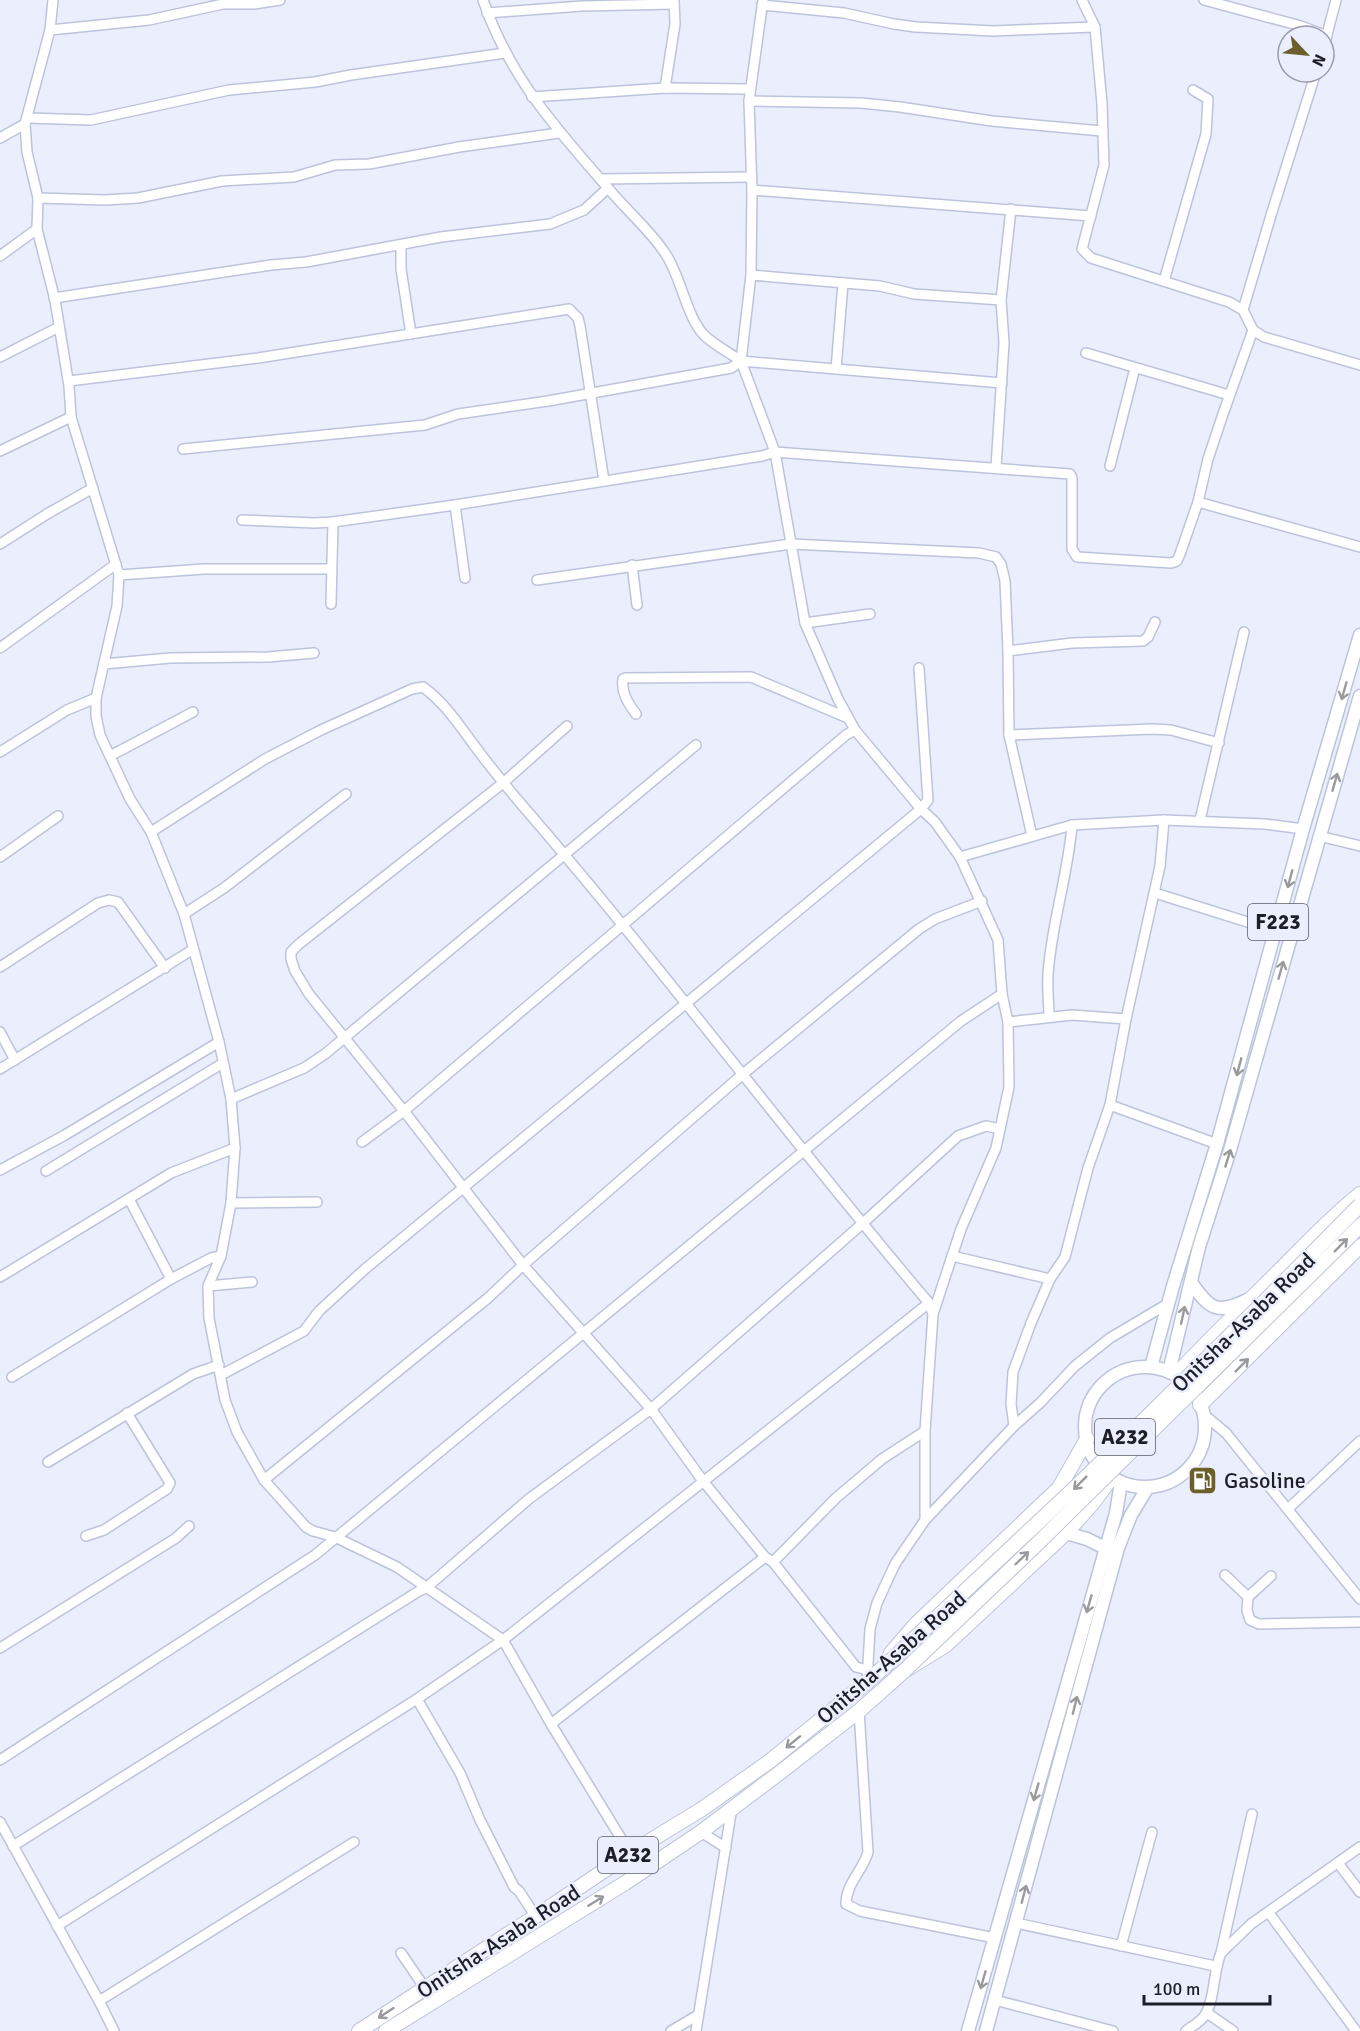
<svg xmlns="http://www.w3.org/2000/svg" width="1360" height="2031" font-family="Signika,sans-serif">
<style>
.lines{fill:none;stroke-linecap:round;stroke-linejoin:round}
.minor-casing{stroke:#bdc3db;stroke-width:12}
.major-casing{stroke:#bdc3db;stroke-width:15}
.highway-casing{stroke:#bdc3db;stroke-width:16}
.minor{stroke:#fff;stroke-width:9}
.major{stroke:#fff;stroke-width:12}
.highway{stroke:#fff;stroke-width:14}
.highway-bridge-casing{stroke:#bdc3db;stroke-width:16;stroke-linecap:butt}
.highway-bridge{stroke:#fff;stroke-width:14}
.oneway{stroke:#999a9e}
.labels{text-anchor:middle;stroke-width:5;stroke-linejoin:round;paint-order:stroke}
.shield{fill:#ebeefd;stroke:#5b5d68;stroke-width:1.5}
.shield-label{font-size:21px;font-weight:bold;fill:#1d1f28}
.street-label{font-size:22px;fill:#1d1f28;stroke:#ebeefd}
.poi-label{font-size:22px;fill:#1d1f28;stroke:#ebeefd;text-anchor:start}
</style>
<rect width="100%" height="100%" fill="#ebeefd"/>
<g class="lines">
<defs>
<g id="minor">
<path d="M 53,0 L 50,30 L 25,124 L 27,152 L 38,198 L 37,229 L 55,300 L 69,386 L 71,417 L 119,575 L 117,606 L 96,698 L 96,716 L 100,735 L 130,799 L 151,832 L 184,914 L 219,1042 L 231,1099 L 235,1148 L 231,1203 L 221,1256 L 208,1286 L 209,1318 L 225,1400 L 237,1432 L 264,1480 L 306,1527 L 313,1531 L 335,1537 L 397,1567 L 503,1640 L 551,1724 L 630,1853"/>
<path d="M 483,0 C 510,78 555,127 608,188 C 626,210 649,229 665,253 C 681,276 686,316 704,335 C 714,345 730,353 741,361 L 1002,383"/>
<path d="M 763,0 L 749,101 L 752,190 L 751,275 L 741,361 L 775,452 L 805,623 L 838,699 L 855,730 L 921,809 L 935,822 L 960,857 L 998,940 L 1002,994 L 1008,1022 L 1009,1087 L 996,1148 L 961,1229 L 933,1314 L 925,1431 L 925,1520 L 895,1564 L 877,1603 L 870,1629 L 867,1682"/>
<path d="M 1082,0 L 1095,27 L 1102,104 L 1104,165 L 1082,249 L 1091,258 L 1229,302 L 1243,310 L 1253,330 L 1264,337 L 1360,365"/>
<path d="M 1204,0 L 1301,26 L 1327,36"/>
<path d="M 762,5 L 844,13 L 894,24 L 916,27 L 993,31 L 1095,27"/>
<path d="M 487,13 L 582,6 L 674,4"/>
<path d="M 50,30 L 149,20 L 223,4 L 254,4 L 280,0"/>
<path d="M 1324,46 L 1336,0"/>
<path d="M 665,88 L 675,24 L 674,0"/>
<path d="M 532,97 L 665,88 L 750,89"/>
<path d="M 749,101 L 861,103 L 900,107 L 992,121 L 1102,131"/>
<path d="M 28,118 L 91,120 L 229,90 L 315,82 L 351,75 L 505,53"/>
<path d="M 0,138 L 25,124"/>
<path d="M 601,179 L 751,177"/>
<path d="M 752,190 L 1091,216"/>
<path d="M 38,198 L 105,200 L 138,198 L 222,181 L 294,177 L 335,165 L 369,164 L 459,147 L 559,133"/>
<path d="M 401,245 L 401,269 L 411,334"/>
<path d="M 0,256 L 37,229"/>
<path d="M 751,275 L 880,286 L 914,294 L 1001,300"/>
<path d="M 1164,281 L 1206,134 L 1208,99 L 1193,90"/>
<path d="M 54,298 L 271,265 L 306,262 L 441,237 L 550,224 L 584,210 L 608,188"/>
<path d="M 1243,310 L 1272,212 L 1316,72"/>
<path d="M 1086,353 L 1229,395"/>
<path d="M 0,357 L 59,327"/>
<path d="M 836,369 L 843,283"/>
<path d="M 69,381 L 258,358 L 569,309 L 578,318 L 580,326 L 604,481"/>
<path d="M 183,449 L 425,425 L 458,414 L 548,401 L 731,368 L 741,361"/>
<path d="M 0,451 L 71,417"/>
<path d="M 1110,466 L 1135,368"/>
<path d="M 996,467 L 1004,343 L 1001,300 L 1011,209"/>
<path d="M 1198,502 L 1360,547"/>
<path d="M 455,505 L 465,578"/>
<path d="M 242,520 L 315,523 L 333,522 L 455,505 L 762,456 L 775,452 L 1070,474 L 1072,478 L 1072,549 L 1077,557 L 1171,563 L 1177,561 L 1180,554 L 1198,502 L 1208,459 L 1223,414 L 1253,330"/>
<path d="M 0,544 L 47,514 L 93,488"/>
<path d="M 632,565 L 637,605"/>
<path d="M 119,575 L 204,569 L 331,569"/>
<path d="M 537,580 L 791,544 L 979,553 L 996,557 L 1001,564 L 1005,581 L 1008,651 L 1009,735 L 1032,836"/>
<path d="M 331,604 L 333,522"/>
<path d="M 805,623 L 870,614"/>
<path d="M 0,648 L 116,564"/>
<path d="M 1008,651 L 1072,643 L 1143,641 L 1148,637 L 1155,622"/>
<path d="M 104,664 L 170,658 L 268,657 L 314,653"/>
<path d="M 636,714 C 628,703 621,693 623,679 L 625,678 L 751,677 L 848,718"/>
<path d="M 567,726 L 503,783 L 299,944 L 291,952 L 291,959 L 295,971 L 309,994 L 404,1111 L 523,1265 L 651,1409 L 703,1481 L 765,1557 L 773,1562 L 856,1667 L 868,1670"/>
<path d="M 1009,735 L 1152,729 L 1171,730 L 1219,743"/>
<path d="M 0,752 L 67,710 L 96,698"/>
<path d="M 110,756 L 193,712"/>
<path d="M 1200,820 L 1244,632"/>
<path d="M 151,832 L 265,759 L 321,730 L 412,689 L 423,687 C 444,702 459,725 474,745 C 491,768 509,790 528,812 C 666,972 792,1142 929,1303 L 933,1314"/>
<path d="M 1319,836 L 1360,846"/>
<path d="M 0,857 L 58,816"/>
<path d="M 960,857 L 1072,825 L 1164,820 L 1265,824 L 1303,829"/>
<path d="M 1155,893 L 1276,931"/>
<path d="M 184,914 L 224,888 L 346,794"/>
<path d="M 0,967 L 98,903 L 109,900 L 118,902 L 165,968"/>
<path d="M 1049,1017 C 1049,1003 1047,989 1048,975 C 1051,925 1068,876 1072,825"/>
<path d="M 1008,1022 L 1072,1015 L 1126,1019"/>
<path d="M 0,1032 L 15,1060"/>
<path d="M 0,1069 L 192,950"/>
<path d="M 231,1099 L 304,1068 L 325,1054 L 696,745"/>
<path d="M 1110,1105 L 1217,1144"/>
<path d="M 362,1142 L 404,1111 L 846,735 L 855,730"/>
<path d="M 0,1170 L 65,1135 L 219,1042"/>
<path d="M 46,1171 L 223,1063"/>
<path d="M 129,1199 L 171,1279"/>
<path d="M 231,1203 L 317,1202"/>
<path d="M 952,1256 L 1050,1279"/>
<path d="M 0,1277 L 171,1173 L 235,1148"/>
<path d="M 208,1286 L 252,1282"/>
<path d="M 221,1375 L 304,1331 L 319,1311 L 365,1269 L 921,809 L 928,800 L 919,668"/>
<path d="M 12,1377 L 171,1279 L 211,1258 L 221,1256"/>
<path d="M 1203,1414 L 1226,1433 L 1360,1599"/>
<path d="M 1014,1426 L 1040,1403 L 1075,1366 L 1110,1338 L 1169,1303"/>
<path d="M 48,1462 L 193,1374 L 219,1365"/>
<path d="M 264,1480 L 488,1298 L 523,1265 L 743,1074 L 919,929 L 935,919 L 982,901"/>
<path d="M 1289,1508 L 1360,1441"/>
<path d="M 925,1520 L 1014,1426 L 1011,1404 L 1013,1372 L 1031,1323 L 1050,1279 L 1065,1257 L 1088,1168 L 1110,1105 L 1126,1019 L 1160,866 L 1164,820"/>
<path d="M 86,1536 L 104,1530 L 167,1489 L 170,1483 L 127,1413"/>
<path d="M 773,1562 L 836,1498 L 882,1459 L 925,1431"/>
<path d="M 1225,1575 L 1248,1597"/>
<path d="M 1271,1576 L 1248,1597 L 1247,1610 L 1250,1620 L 1259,1624 L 1360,1622"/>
<path d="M 0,1648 L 176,1538 L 189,1526"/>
<path d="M 417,1699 L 460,1773 L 480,1820 L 514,1887 L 519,1891 L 536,1917"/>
<path d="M 859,1711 L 868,1852 C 863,1871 846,1883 846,1904 L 860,1911 L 995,1938"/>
<path d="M 551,1724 L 765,1557"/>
<path d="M 0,1760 L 315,1555 L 961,1021 L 1002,994"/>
<path d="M 0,1822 L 99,2001 L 114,2031"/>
<path d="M 701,1832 L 726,1848"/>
<path d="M 13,1846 L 419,1591 L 426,1588 L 530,1498 L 651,1409 L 862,1224 L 958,1136 L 986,1126 L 1000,1129"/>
<path d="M 1338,1863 L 1360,1892"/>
<path d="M 1269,1913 L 1356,2031"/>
<path d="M 1016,1923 L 1215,1966"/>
<path d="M 57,1926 L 417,1699 L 503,1640 L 929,1303"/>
<path d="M 1121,1946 L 1152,1832"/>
<path d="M 401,1953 L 425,1988"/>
<path d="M 1221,1953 L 1251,1924 L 1360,1847"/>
<path d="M 995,2000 L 1113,2031"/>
<path d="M 99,2001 L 354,1842"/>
<path d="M 1207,2013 L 1233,2031"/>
<path d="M 671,2031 L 698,2015"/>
<path d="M 696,2031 L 732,1807"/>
<path d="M 1186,2031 C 1192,2026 1201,2022 1205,2015 C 1215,2000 1213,1971 1221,1953 L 1252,1814"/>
</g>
<g id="major">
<path d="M 1191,1282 C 1209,1309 1217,1315 1247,1300"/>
<path d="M 1151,1367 L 1173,1286 L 1217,1144 L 1303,829 L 1360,635"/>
<circle cx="1145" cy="1427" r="60"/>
<path d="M 1169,1372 L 1199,1247 L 1230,1150 L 1360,696"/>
<path d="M 1066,1533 L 1087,1539 L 1105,1548"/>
<path d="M 968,2031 L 1116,1513 L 1121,1482"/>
<path d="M 986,2031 L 1118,1548 L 1131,1515 L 1148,1487"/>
</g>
<g id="highway">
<path d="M 1176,1375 C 1209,1339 1245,1305 1280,1270 C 1306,1244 1331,1217 1360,1194"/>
<path d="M 1200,1405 L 1360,1246"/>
<path d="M 359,2031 L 556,1903 L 630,1853 L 702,1809 L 770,1761 L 867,1682 L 886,1665 L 891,1653 L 916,1624 L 1059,1488 L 1087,1439"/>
<path d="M 386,2031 L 625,1883 L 701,1832 L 778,1774 L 859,1711 L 904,1671 L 946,1645 L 1066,1533 L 1092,1504 L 1112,1477"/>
</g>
</defs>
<use href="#minor" class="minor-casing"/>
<use href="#major" class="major-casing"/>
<use href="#highway" class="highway-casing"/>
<use href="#minor" class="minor"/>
<use href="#major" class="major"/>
<use href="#highway" class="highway"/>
<defs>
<g id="highway-bridge">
<path d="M 886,1665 L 1078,1485 L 1264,1302 L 1360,1205"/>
<path d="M 904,1671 L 1036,1545 L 1360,1226"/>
</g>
</defs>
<use href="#highway-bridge" class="highway-bridge-casing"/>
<use href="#highway-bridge" class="highway-bridge"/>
</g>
<defs><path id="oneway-shaft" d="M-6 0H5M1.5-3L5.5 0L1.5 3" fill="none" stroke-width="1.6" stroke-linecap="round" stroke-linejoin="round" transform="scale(1.5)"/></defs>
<g class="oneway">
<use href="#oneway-shaft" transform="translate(1344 691) rotate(106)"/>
<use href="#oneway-shaft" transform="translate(1335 782) rotate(-74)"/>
<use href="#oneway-shaft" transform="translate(1290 879) rotate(105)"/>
<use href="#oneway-shaft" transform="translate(1281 970) rotate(-74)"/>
<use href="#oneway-shaft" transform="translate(1239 1067) rotate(105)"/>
<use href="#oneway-shaft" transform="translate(1228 1158) rotate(-73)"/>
<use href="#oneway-shaft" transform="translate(1341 1245) rotate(-45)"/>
<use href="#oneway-shaft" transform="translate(1183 1315) rotate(-78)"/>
<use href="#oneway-shaft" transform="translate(1242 1365) rotate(-45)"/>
<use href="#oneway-shaft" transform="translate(1080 1483) rotate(135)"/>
<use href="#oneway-shaft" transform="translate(1022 1558) rotate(-44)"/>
<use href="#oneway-shaft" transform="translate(1089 1604) rotate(106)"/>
<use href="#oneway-shaft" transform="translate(1075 1705) rotate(-76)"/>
<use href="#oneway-shaft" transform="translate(793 1742) rotate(141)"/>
<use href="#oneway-shaft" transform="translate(1036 1792) rotate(106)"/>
<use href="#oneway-shaft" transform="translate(1024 1894) rotate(-75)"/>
<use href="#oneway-shaft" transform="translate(596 1901) rotate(-32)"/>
<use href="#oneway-shaft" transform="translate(983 1980) rotate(106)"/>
<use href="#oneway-shaft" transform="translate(386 2013) rotate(147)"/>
</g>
<defs>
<symbol id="fuel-square" viewBox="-11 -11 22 22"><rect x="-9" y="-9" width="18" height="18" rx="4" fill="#6d5f2c" stroke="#ebeefd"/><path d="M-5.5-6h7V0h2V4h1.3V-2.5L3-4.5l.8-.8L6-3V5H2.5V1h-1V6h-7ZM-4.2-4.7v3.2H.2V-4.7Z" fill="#fff"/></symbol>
</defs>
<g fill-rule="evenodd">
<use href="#fuel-square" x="1186" y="1464" width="33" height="33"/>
</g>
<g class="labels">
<g class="shield">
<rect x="1248" y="904" width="60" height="36" rx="4.5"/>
<rect x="1095" y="1419" width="60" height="36" rx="4.5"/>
<rect x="598" y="1837" width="60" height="36" rx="4.5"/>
</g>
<g class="shield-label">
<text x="1278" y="929">F223</text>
<text x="1125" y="1444">A232</text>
<text x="628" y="1862">A232</text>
</g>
<g class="street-label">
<text transform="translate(1243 1322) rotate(-44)" y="8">Onitsha-Asaba Road</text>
<text transform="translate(891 1657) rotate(-41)" y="8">Onitsha-Asaba Road</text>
<text transform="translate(498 1941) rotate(-33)" y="8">Onitsha-Asaba Road</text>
</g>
<g class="poi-label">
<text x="1224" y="1488">Gasoline</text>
</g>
</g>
<g transform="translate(1306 54) rotate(116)"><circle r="28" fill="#ebeefd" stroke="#999ba8" stroke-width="1.5"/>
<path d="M0-4.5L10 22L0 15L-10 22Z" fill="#6d5f2c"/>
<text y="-9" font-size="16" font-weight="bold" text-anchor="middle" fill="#1d1f28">N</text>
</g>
<path d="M1144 1995v9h126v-9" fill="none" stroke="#1d1f28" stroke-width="3"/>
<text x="1153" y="1995" font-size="18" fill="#1d1f28" stroke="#ebeefd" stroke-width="4.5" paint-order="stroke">100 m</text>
</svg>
